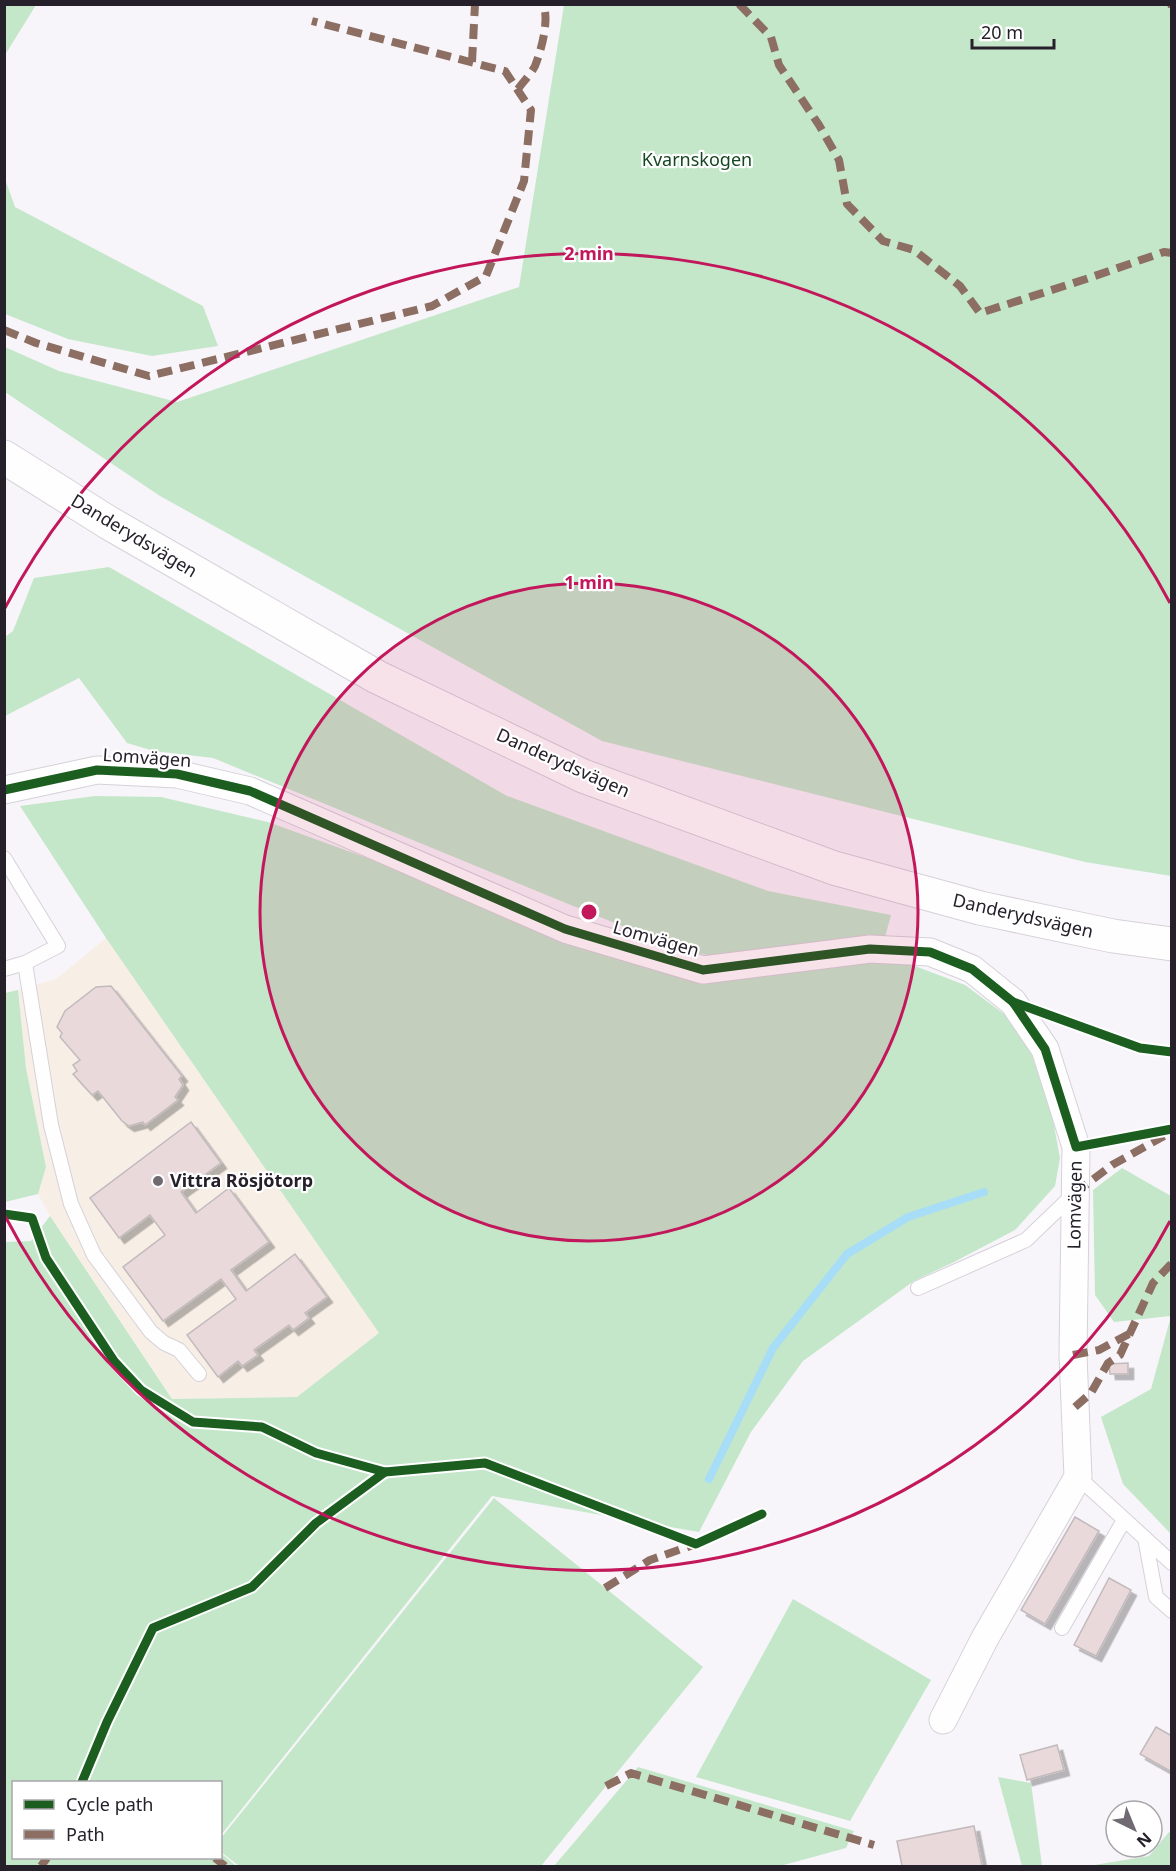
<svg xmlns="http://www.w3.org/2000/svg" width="1176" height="1871" font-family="'Noto Sans',sans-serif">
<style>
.education{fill:#f7eee6}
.green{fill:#c4e7ca}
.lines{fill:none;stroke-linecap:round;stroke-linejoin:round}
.stream{stroke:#a8ddf7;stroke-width:8}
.building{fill:#e9d9da;stroke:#c2babc;stroke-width:1.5;filter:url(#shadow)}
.service-casing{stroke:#d6d1d9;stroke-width:16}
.minor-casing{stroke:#d6d1d9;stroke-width:29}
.secondary-casing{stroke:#d6d1d9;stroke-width:35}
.service{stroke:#fefefe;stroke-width:14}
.minor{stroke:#fefefe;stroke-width:27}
.secondary{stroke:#fefefe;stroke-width:33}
.quiet{stroke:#8d6e63;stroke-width:8;stroke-dasharray:15 8;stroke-linecap:butt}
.cycleway-casing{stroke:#fff;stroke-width:13}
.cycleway{stroke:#1b5e20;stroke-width:9}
.ring{fill:none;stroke:#c2185b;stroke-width:3}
.poi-dot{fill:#706b73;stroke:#fff;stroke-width:2}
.labels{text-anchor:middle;stroke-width:4.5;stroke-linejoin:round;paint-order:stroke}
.park-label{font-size:18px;fill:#134720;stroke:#fff}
.street-label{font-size:18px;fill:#26202a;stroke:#fff}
.poi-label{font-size:18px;font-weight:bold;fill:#26202a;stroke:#fff;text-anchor:start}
.centre{fill:#c2185b;stroke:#fff;stroke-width:3}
.ring-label{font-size:18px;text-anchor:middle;font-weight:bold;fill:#c2185b;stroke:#fff;stroke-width:4.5;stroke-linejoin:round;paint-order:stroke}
</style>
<defs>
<filter id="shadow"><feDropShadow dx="5.5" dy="5.5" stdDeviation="0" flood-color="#0004"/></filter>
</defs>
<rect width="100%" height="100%" fill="#f8f5fa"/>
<path class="education" d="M 106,938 L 380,1333 L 297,1397 L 172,1399 L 50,1216 L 38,1194 L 46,1167 L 26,1068 L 18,990 L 56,979 Z"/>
<g class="green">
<path d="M 5,4 L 36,5 L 5,55 L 4,5 Z"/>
<path d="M 564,5 L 1171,5 L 1171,876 L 1085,862 L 602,741 L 160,496 L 5,392 L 5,347 L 59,371 L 177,402 L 519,287 Z"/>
<path d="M 4,176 L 15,207 L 203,306 L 218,346 L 152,356 L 68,339 L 5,314 Z"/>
<path d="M 109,567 L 507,796 L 768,891 L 891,915 L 885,937 L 739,960 L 683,951 L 213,758 L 154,751 L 127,743 L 79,678 L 5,716 L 5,637 L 13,631 L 34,578 Z"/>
<path d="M 95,796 L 161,797 L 268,822 L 707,981 L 864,955 L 907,963 L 965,985 L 1023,1028 L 1052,1115 L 1060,1158 L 1055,1186 L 1015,1230 L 954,1262 L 914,1281 L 803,1361 L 751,1432 L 699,1532 L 492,1496 L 221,1835 L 220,1782 L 14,1782 L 14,1858 L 220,1858 L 221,1853 L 236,1866 L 5,1866 L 5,1242 L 31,1241 L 50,1216 L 172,1399 L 297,1397 L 379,1333 L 106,938 L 20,806 Z"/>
<path d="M 18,990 L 26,1068 L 46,1167 L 38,1194 L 5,1202 L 5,993 Z"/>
<path d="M 1122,1168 L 1171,1196 L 1171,1534 L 1123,1484 L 1101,1417 L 1151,1389 L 1171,1316 L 1114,1322 L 1095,1295 L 1093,1190 Z"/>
<path d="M 494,1498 L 703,1667 L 541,1866 L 239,1866 L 221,1852 L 221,1838 Z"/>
<path d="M 793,1599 L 931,1680 L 850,1821 L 696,1777 Z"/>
<path d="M 638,1767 L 854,1831 L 846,1848 L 780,1866 L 554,1866 Z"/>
<path d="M 998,1777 L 1031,1783 L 1042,1866 L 1022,1866 Z"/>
<path d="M 1169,1832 L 1171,1834 L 1171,1866 L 1088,1866 L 1149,1856 Z"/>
</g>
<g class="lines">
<path class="stream" d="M 709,1479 L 773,1348 L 847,1254 L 908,1217 L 984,1192"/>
</g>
<g class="building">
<path d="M 111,986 L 182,1076 L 179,1079 L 183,1085 L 175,1097 L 178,1100 L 145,1125 L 143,1122 L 129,1126 L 122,1121 L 98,1091 L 92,1095 L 73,1074 L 77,1071 L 73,1065 L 80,1060 L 60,1037 L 62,1033 L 57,1027 L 65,1011 L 96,987 Z"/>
<path d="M 191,1122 L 221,1163 L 181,1192 L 196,1213 L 229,1188 L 269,1242 L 231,1270 L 246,1291 L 295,1254 L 327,1297 L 305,1313 L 309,1318 L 293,1330 L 289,1325 L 254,1350 L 258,1355 L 242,1366 L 238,1361 L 218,1377 L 187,1335 L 236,1299 L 221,1279 L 163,1321 L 123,1267 L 165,1235 L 150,1215 L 119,1238 L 90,1198 Z"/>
<path d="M 1128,1363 L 1128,1374 L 1110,1374 L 1109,1364 Z"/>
<path d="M 1075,1517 L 1099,1531 L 1045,1624 L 1021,1610 Z"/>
<path d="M 1109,1578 L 1131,1590 L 1096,1656 L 1074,1645 Z"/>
<path d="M 1156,1727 L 1172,1736 L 1172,1772 L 1140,1754 Z"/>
<path d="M 1057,1745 L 1064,1770 L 1027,1780 L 1020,1755 Z"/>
<path d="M 974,1826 L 982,1866 L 902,1866 L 897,1841 Z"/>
</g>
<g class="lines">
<defs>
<g id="service">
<path d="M 4,858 L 58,946 L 25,963 L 4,969"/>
<path d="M 25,963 L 51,1125 L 71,1204 L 94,1255 L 151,1332 L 164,1343 L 179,1350 L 199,1374"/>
<path d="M 918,1288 L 1026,1240 L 1074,1194"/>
<path d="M 1078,1477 L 1172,1563"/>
<path d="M 1145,1538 L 1156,1597 L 1172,1611"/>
<path d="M 1062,1628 L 1124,1520"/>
</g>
<path id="minor" d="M 4,790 L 97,770 L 177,774 L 250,791 L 565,929 L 703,970 L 870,949 L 930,952 L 972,969 L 1013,1002 L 1045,1049 L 1076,1147 L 1073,1355 L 1078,1477 L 985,1638 L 943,1720"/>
<path id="secondary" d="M 4,457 L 109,523 L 377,677 L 583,776 L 834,868 L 980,908 L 1113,936 L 1172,944"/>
</defs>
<use href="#service" class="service-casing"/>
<use href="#minor" class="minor-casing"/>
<use href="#secondary" class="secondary-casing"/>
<use href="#service" class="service"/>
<use href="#minor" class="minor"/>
<use href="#secondary" class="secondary"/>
<g class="quiet">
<path d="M 739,4 L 771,37 L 779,65 L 819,125 L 839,160 L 847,204 L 883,241 L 914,250 L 960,286 L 980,313 L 1086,279 L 1164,252 L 1172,253"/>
<path d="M 1171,4 L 1172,7"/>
<path d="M 472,62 L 475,4"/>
<path d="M 518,89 C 523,82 531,74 535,66 C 541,51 550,19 543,4"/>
<path d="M 4,330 L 36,343 L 149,376 L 432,306 L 486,276 L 524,181 L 531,110 L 505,71 L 312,21"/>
<path d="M 1075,1193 L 1112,1165 L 1164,1136"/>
<path d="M 1073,1355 L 1099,1350 L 1129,1334"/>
<path d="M 1075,1407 L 1091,1393 L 1108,1363 L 1120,1355 L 1153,1283 L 1172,1263"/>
<path d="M 605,1588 L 650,1560 L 696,1544"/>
<path d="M 606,1786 L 631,1773 L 874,1845"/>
<path d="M 215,1858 L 225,1866"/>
<path d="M 41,1866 L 47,1858"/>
</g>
<defs>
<g id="cycleway">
<path d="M 4,790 L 97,770 L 177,774 L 250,791 L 565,929 L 703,970 L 870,949 L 930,952 L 972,969 L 1013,1002 L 1045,1049 L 1076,1147 L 1172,1129"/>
<path d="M 1013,1002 L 1140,1048 L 1172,1052"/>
<path d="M 4,1214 L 32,1218 L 46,1258 L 114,1361 L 141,1390 L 193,1422 L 262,1427 L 316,1453 L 385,1472 L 485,1463 L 696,1544 L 762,1514"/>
<path d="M 82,1782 L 107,1722 L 153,1628 L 252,1587 L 316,1523 L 385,1472"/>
</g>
</defs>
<use href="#cycleway" class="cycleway-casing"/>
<use href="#cycleway" class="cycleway"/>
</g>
<circle cx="589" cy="912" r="329" fill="#c2185b" fill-opacity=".12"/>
<g class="ring">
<circle cx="589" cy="912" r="329"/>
<path d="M1170 1221A658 658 0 0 1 5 1216M5 608A658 658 0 0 1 1170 603"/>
</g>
<circle class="poi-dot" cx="158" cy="1181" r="6"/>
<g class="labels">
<g class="park-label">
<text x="697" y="166">Kvarnskogen</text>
</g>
<g class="street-label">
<text transform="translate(134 536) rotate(31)" y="6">Danderydsvägen</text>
<text transform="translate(147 758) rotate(4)" y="6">Lomvägen</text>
<text transform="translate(563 763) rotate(24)" y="6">Danderydsvägen</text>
<text transform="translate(1023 916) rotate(13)" y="6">Danderydsvägen</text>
<text transform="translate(656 939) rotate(16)" y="6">Lomvägen</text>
<text transform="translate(1075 1205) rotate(-89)" y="6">Lomvägen</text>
</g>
<g class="poi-label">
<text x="170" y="1187">Vittra Rösjötorp</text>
</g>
</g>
<circle cx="589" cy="912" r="9" class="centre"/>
<g class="ring-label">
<text x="589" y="260">2 min</text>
<text x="589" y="589">1 min</text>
</g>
<rect width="1176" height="1871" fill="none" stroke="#26202a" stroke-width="12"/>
<rect x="12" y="1781" width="210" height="78" fill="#ffffff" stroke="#a8a6aa" stroke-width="1.5"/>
<rect x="24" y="1800" width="30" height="9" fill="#1b5e20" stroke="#a8a6aa" stroke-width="1.5"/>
<text x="66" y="1811" font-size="18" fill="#26202a">Cycle path</text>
<rect x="24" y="1830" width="30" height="9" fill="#8d6e63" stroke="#a8a6aa" stroke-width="1.5"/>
<text x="66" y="1841" font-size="18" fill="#26202a">Path</text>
<g transform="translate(1134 1829) rotate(137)"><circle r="28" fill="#ffffff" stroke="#a8a6aa" stroke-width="1.5"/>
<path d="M0-4.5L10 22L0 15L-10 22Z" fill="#706b73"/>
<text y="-9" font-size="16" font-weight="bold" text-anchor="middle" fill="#26202a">N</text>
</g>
<path d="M972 39v9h82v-9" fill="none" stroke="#26202a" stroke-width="3"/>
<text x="981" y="39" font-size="18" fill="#26202a" stroke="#ffffff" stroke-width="4.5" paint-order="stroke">20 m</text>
</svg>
